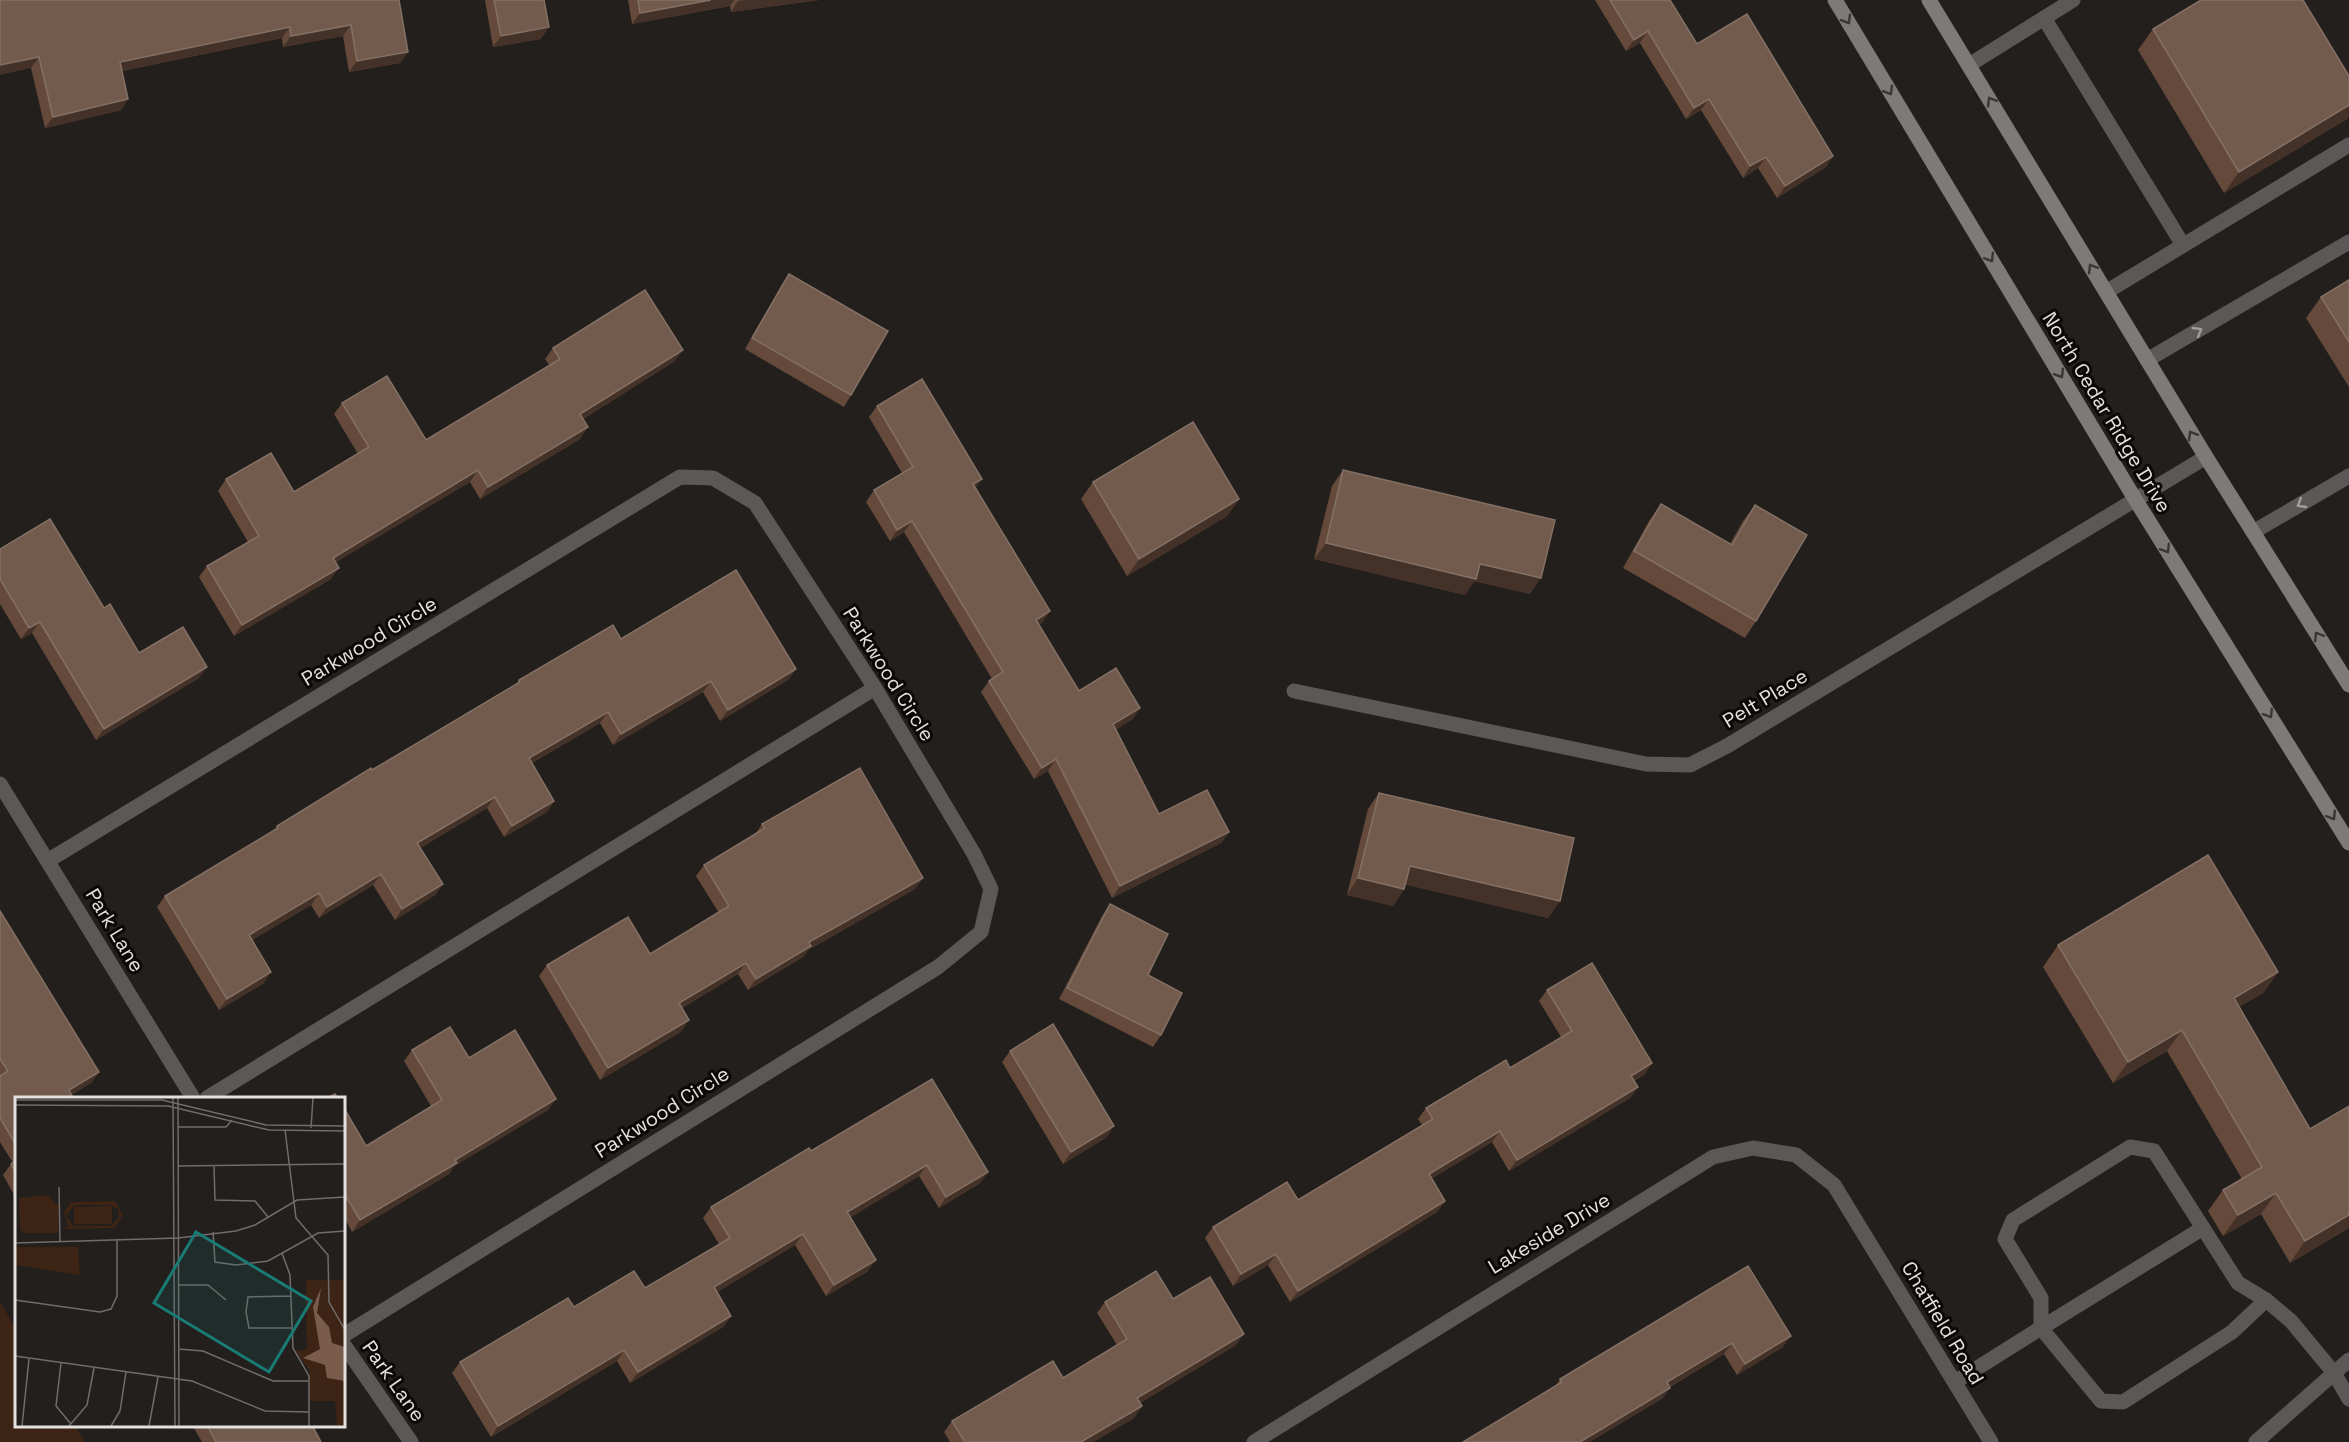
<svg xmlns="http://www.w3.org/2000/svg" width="2349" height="1442" font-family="'Space Grotesk',sans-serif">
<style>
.green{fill:#3d2415}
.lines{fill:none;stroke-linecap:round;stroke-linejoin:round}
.lane{stroke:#5b5958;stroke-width:15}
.street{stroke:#5b5958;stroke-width:15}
.secondary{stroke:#7d7a78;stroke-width:15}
.wall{fill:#654a3b}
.shaded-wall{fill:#443228}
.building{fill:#725b4d;stroke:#847064;stroke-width:1.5}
.oneway{stroke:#393635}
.oneway2{stroke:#a09e9c}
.labels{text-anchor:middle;stroke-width:6;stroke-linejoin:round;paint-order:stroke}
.street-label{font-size:20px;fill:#e4e2e0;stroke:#0b0908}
.inset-road{fill:none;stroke:#706d6b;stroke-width:1.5}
.view{fill:#1a7b74;fill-opacity:0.15;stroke:#1a7b74;stroke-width:3}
.inset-edge{fill:none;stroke:#e4e2e0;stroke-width:3}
</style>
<rect width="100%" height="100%" fill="#221f1d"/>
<path class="green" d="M 0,1302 L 16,1329 L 16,1426 L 75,1426 L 85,1442 L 0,1442 Z"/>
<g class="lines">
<g class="lane">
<path d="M 2044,18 L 2183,245"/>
<path d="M 1969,65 L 2073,0"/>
<path d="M 2106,292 L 2349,145"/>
<path d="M 2147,360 L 2349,242"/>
<path d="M 2253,532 L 2349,476"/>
<path d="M 207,1098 L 875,688"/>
<path d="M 2203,1228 L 2041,1328 L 2101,1401 L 2123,1402 L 2232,1332 L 2266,1300"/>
<path d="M 1955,1382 L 2041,1328 L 2041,1298 L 2005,1239 L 2013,1220 L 2130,1147 L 2154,1151 L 2238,1283 L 2266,1300 L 2291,1321 L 2334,1373 L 2349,1399"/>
</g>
<g class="street">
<path d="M 1294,691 L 1646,764 L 1690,765 L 1727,746 L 2206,457"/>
<path d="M 0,784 L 193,1098"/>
<path d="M 49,860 L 680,477 L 713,478 L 755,503 L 875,688 L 974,854 L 991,889 L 981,932 L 938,967 L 344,1335"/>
<path d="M 344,1345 L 411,1442"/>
<path d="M 1254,1442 L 1713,1157 L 1753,1148 L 1796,1155 L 1834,1185 L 1991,1442"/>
<path d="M 2256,1442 L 2349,1360"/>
</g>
<g class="secondary">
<path d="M 1835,0 L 2135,499 L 2349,843"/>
<path d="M 1929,0 L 2206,457 L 2349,685"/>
</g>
</g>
<g class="wall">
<path d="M 0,0 L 399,0 L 408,52 L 400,63 L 349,72 L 343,36 L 283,47 L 282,38 L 122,71 L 128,99 L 121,110 L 45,128 L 31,68 Z"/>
<path d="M 485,0 L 544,0 L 541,39 L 493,47 Z"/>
<path d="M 628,0 L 819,0 L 731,12 L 730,6 L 632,24 Z"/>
<path d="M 1595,0 L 1670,0 L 1697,44 L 1833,156 L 1826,167 L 1777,198 L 1758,168 L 1743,178 L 1701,110 L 1686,119 L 1640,43 L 1626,51 Z"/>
<path d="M 2153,29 L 2349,76 L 2349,116 L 2347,119 L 2224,193 L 2138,50 Z"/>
<path d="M 789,274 L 851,395 L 844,407 L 745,349 L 781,286 Z"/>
<path d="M 2349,280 L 2349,387 L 2306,318 L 2321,297 Z"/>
<path d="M 553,348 L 675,361 L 583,419 L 580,439 L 480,499 L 470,482 L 335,562 L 331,579 L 234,636 L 199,577 L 207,566 L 248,542 L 218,491 L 226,479 L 294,492 L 358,454 L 334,414 L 342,403 L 426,440 L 550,366 L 545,359 Z"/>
<path d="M 877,406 L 976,488 L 1042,623 L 1039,624 L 1079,691 L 1133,719 L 1116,729 L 1159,814 L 1229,832 L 1221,843 L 1112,898 L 1048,771 L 1034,779 L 981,692 L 989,681 L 992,679 L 904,532 L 890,541 L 866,502 L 874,490 L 902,473 L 869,417 Z"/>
<path d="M 1343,470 L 1530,594 L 1474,581 L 1465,595 L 1314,559 L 1332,486 Z"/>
<path d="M 1093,482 L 1239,499 L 1227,516 L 1127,576 L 1081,499 Z"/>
<path d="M 1661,504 L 1730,544 L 1743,521 L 1755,505 L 1756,621 L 1745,638 L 1623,568 L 1649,521 Z"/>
<path d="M 0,549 L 104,608 L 139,653 L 199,678 L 96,740 L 32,633 L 21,639 L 0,604 Z"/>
<path d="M 621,639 L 796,669 L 788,680 L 720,721 L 703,692 L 613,745 L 600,723 L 532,763 L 554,801 L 547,812 L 504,837 L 487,808 L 420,848 L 443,884 L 435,895 L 395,920 L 373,885 L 319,918 L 311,905 L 252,940 L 264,983 L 219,1010 L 157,907 L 165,896 L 274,831 L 277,826 L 372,770 L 516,684 L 519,680 Z"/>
<path d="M 1379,793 L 1560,901 L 1548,918 L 1405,884 L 1404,889 L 1393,906 L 1347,895 L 1368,809 Z"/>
<path d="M 762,824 L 923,878 L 915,889 L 808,950 L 803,957 L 748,990 L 738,974 L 682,1008 L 682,1031 L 600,1080 L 539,976 L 547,965 L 650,954 L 719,913 L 696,876 L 704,865 L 756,833 Z"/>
<path d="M 1110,904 L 1148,975 L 1161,1035 L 1153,1047 L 1059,999 L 1102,916 Z"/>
<path d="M 0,911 L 99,1072 L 91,1083 L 71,1095 L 16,1098 L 16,1198 L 3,1175 L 11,1164 L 13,1163 L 0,1142 Z"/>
<path d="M 2058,945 L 2278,972 L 2263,993 L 2239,1007 L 2349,1228 L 2290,1263 L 2261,1214 L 2223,1236 L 2208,1211 L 2223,1190 L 2242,1179 L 2167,1051 L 2113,1083 L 2043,967 Z"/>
<path d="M 1547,990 L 1652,1063 L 1644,1075 L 1634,1081 L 1638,1087 L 1630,1098 L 1509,1171 L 1492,1142 L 1431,1179 L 1445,1201 L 1437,1212 L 1290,1302 L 1268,1265 L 1233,1286 L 1205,1238 L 1213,1227 L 1298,1200 L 1422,1125 L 1418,1119 L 1426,1108 L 1510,1068 L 1561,1037 L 1539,1001 Z"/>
<path d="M 412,1050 L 469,1058 L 548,1110 L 454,1166 L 449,1174 L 352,1232 L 344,1217 L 344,1108 L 366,1146 L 431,1106 L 404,1061 Z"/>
<path d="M 1010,1051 L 1107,1137 L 1063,1164 L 1002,1062 Z"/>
<path d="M 811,1151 L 988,1172 L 980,1183 L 939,1208 L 919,1176 L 850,1217 L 868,1271 L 826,1296 L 795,1245 L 717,1292 L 731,1316 L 723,1327 L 630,1383 L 617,1361 L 491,1437 L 452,1373 L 460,1362 L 574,1307 L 645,1288 L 719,1244 L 703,1218 L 711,1207 Z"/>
<path d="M 1748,1266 L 1783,1347 L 1737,1375 L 1724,1354 L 1670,1387 L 1662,1399 L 1555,1387 L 1560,1379 Z"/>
<path d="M 1173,1299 L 1236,1345 L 1140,1403 L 1142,1406 L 1134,1418 L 1093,1442 L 950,1442 L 944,1432 L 952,1421 L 1063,1378 L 1117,1345 L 1097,1313 L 1105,1302 Z"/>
<path d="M 192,1425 L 312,1425 L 321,1442 L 202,1442 Z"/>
</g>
<g class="shaded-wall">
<path d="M 711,0 L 734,0 L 730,6 L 632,24 L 640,13 Z"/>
<path d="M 746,0 L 819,0 L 731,12 L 738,1 Z"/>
<path d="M 351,25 L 343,36 L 283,47 L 291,36 Z"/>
<path d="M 290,27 L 282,38 L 112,73 L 120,62 Z"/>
<path d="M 549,27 L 541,39 L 493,47 L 501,36 Z"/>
<path d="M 1648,31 L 1640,43 L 1626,51 L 1634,40 Z"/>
<path d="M 408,52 L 400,63 L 349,72 L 357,61 Z"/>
<path d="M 39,57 L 31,68 L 0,75 L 0,65 Z"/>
<path d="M 128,99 L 121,110 L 45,128 L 53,117 Z"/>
<path d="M 1709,99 L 1701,110 L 1686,119 L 1694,108 Z"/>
<path d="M 2349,105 L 2349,116 L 2347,119 L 2224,193 L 2239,172 Z"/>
<path d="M 1833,156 L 1826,167 L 1777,198 L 1785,186 Z"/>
<path d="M 1766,157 L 1758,168 L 1743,178 L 1750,166 Z"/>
<path d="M 683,350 L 675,361 L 572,426 L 580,414 Z"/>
<path d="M 588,427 L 580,439 L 480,499 L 488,487 Z"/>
<path d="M 478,470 L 470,482 L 325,569 L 333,558 Z"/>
<path d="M 982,479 L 974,490 L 973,484 Z"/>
<path d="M 1239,499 L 1227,516 L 1127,576 L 1139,559 Z"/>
<path d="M 912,521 L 904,532 L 890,541 L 897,530 Z"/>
<path d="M 1326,543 L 1480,564 L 1541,578 L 1530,594 L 1474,581 L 1465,595 L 1314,559 Z"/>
<path d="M 339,568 L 331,579 L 234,636 L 242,625 Z"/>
<path d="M 1050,611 L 1042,623 L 1028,631 L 1036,620 Z"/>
<path d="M 40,622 L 32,633 L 21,639 L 29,628 Z"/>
<path d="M 207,667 L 199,678 L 96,740 L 104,729 Z"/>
<path d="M 796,669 L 788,680 L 720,721 L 728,710 Z"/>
<path d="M 711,681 L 703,692 L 613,745 L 621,734 Z"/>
<path d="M 1140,708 L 1133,719 L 1106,736 L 1113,724 Z"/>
<path d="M 608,712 L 600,723 L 521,769 L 529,758 Z"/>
<path d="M 1056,759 L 1048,771 L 1034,779 L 1042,768 Z"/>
<path d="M 495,797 L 487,808 L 409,854 L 417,843 Z"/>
<path d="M 554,801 L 547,812 L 504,837 L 512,826 Z"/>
<path d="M 1229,832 L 1221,843 L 1112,898 L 1120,886 Z"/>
<path d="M 1410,866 L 1560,901 L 1548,918 L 1398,883 Z"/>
<path d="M 381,874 L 373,885 L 319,918 L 327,907 Z"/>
<path d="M 923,878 L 915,889 L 808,950 L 803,957 L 748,990 L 756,979 L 809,942 Z"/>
<path d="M 1358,878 L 1404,889 L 1393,906 L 1347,895 Z"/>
<path d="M 443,884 L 435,895 L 395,920 L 402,909 Z"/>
<path d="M 319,893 L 311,905 L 241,946 L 249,935 Z"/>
<path d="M 746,963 L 738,974 L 671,1014 L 679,1003 Z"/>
<path d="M 271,972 L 264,983 L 219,1010 L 227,999 Z"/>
<path d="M 2278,972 L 2263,993 L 2219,1019 L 2234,998 Z"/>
<path d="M 689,1020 L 682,1031 L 600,1080 L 608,1068 Z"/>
<path d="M 2182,1030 L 2167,1051 L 2113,1083 L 2128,1062 Z"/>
<path d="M 1652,1063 L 1644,1075 L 1623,1087 L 1631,1076 Z"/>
<path d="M 99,1072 L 91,1083 L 66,1098 L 69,1090 Z"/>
<path d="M 1638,1087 L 1630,1098 L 1509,1171 L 1517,1160 Z"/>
<path d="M 556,1099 L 548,1110 L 454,1166 L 449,1174 L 352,1232 L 360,1220 L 455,1160 Z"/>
<path d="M 1114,1126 L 1107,1137 L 1063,1164 L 1071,1152 Z"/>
<path d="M 1500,1131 L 1492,1142 L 1421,1185 L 1429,1174 Z"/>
<path d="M 927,1165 L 919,1176 L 840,1224 L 847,1212 Z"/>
<path d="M 988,1172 L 980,1183 L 939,1208 L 946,1197 Z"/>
<path d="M 2276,1193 L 2261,1214 L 2223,1236 L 2238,1215 Z"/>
<path d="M 1445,1201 L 1437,1212 L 1290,1302 L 1298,1291 Z"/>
<path d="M 2349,1215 L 2349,1228 L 2290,1263 L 2305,1241 Z"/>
<path d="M 803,1234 L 795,1245 L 706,1299 L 714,1287 Z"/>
<path d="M 1276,1254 L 1268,1265 L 1233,1286 L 1241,1274 Z"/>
<path d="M 876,1260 L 868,1271 L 826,1296 L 834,1285 Z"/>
<path d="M 731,1316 L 723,1327 L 630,1383 L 638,1372 Z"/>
<path d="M 1244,1334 L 1236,1345 L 1130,1409 L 1137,1398 Z"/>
<path d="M 1791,1336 L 1783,1347 L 1737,1375 L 1745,1364 Z"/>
<path d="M 1732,1343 L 1724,1354 L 1659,1393 L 1667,1382 Z"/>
<path d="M 624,1350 L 617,1361 L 491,1437 L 498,1426 Z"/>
<path d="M 1670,1388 L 1662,1399 L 1590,1442 L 1580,1442 Z"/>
<path d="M 1142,1406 L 1134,1418 L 1093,1442 L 1081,1442 Z"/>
</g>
<g class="building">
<path d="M 0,0 L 399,0 L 408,52 L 357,61 L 351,25 L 291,36 L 290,27 L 120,62 L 128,99 L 53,117 L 39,57 L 0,65 Z"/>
<path d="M 494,0 L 544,0 L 549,27 L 501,36 Z"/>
<path d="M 638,0 L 711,0 L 640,13 Z"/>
<path d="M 1610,0 L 1670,0 L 1697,44 L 1747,14 L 1833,156 L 1785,186 L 1766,157 L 1750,166 L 1709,99 L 1694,108 L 1648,31 L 1634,40 Z"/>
<path d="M 2201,0 L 2303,0 L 2349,76 L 2349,105 L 2239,172 L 2153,29 Z"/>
<path d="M 789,274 L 888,331 L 851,395 L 752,338 Z"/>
<path d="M 2349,280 L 2349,342 L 2321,297 Z"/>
<path d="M 645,290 L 683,350 L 580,414 L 588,427 L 488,487 L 478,470 L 333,558 L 339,568 L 242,625 L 207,566 L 259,536 L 226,479 L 271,453 L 294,492 L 369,447 L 342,403 L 387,376 L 426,440 L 560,359 L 553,348 Z"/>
<path d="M 922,379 L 982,479 L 973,484 L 1050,611 L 1036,620 L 1079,691 L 1116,668 L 1140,708 L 1113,724 L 1159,814 L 1207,790 L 1229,832 L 1120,886 L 1056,759 L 1042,768 L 989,681 L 1003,672 L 912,521 L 897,530 L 874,490 L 913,467 L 877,406 Z"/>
<path d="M 1193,422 L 1239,499 L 1139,559 L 1093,482 Z"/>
<path d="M 1343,470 L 1555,520 L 1541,578 L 1480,564 L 1476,579 L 1326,543 Z"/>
<path d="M 1661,504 L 1732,545 L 1755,505 L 1807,535 L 1756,621 L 1634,551 Z"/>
<path d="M 50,519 L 104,608 L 110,604 L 139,653 L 183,627 L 207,667 L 104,729 L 40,622 L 29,628 L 0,579 L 0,549 Z"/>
<path d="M 736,570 L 796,669 L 728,710 L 711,681 L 621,734 L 608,712 L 529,758 L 554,801 L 512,826 L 495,797 L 417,843 L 443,884 L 402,909 L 381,874 L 327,907 L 319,893 L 249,935 L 271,972 L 227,999 L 165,896 L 278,828 L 277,826 L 371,768 L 372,770 L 520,682 L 519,680 L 613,625 L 621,639 Z"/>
<path d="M 860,768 L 923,878 L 809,942 L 811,946 L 756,979 L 746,963 L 679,1003 L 689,1020 L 608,1068 L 547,965 L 628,917 L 650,954 L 729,906 L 704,865 L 765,828 L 762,824 Z"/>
<path d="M 1379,793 L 1574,838 L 1560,901 L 1410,866 L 1404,889 L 1358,878 Z"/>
<path d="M 2208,855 L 2278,972 L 2234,998 L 2310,1129 L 2349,1106 L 2349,1215 L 2305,1241 L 2276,1193 L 2238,1215 L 2223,1190 L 2262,1167 L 2182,1030 L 2128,1062 L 2058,945 Z"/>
<path d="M 1110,904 L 1168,934 L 1148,975 L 1182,993 L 1161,1035 L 1067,988 Z"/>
<path d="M 0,911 L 99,1072 L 69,1090 L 73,1098 L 16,1098 L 16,1145 L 0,1118 L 0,1076 L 8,1071 L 0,1059 Z"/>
<path d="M 1592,963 L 1652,1063 L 1631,1076 L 1638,1087 L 1517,1160 L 1500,1131 L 1429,1174 L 1445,1201 L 1298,1291 L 1276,1254 L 1241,1274 L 1213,1227 L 1287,1182 L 1298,1200 L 1433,1119 L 1426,1108 L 1506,1060 L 1510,1068 L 1572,1031 L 1547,990 Z"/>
<path d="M 1053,1024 L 1114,1126 L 1071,1152 L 1010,1051 Z"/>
<path d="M 450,1027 L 469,1058 L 515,1030 L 556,1099 L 455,1160 L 457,1163 L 360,1220 L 344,1193 L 344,1108 L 366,1146 L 442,1100 L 412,1050 Z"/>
<path d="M 932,1079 L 988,1172 L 946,1197 L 927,1165 L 847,1212 L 876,1260 L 834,1285 L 803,1234 L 714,1287 L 731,1316 L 638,1372 L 624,1350 L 498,1426 L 460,1362 L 568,1298 L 574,1307 L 634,1271 L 645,1288 L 730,1238 L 711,1207 L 809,1148 L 811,1151 Z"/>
<path d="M 335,1094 L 338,1098 L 327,1098 Z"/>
<path d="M 16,1160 L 16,1173 L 11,1164 Z"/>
<path d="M 1748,1266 L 1791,1336 L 1745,1364 L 1732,1343 L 1667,1382 L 1670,1388 L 1580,1442 L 1463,1442 L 1562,1382 L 1560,1379 Z"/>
<path d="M 1156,1271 L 1173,1299 L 1210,1277 L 1244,1334 L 1137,1398 L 1142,1406 L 1081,1442 L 965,1442 L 952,1421 L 1053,1361 L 1063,1378 L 1127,1339 L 1105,1302 Z"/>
<path d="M 207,1425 L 312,1425 L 321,1442 L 216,1442 Z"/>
</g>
<defs><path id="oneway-chevron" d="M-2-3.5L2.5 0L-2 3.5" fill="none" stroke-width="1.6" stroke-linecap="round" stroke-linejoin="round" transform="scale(1.5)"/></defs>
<g class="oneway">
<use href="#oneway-chevron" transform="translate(1847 20) rotate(59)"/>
<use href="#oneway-chevron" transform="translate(1889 91) rotate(59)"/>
<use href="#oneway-chevron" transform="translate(1991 101) rotate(-121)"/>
<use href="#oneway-chevron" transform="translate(1990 258) rotate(59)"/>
<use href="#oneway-chevron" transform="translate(2092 268) rotate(-121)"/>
<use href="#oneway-chevron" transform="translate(2060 374) rotate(59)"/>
<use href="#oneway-chevron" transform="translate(2192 435) rotate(-121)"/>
<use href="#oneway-chevron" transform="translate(2166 549) rotate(58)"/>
<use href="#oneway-chevron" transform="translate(2318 636) rotate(-122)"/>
<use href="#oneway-chevron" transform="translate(2269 714) rotate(58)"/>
<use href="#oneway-chevron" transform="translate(2332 816) rotate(58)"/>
</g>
<g class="oneway2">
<use href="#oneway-chevron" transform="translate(2198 331) rotate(-30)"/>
<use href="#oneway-chevron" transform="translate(2301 504) rotate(149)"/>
</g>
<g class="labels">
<g class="street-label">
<text transform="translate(2107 412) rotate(59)" y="7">North Cedar Ridge Drive</text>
<text transform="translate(369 641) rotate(-31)" y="7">Parkwood Circle</text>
<text transform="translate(889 674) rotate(58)" y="7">Parkwood Circle</text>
<text transform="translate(1765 698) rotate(-31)" y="7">Pelt Place</text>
<text transform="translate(115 930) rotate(59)" y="7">Park Lane</text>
<text transform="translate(662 1112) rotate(-32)" y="7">Parkwood Circle</text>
<text transform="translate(1549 1233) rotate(-31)" y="7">Lakeside Drive</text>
<text transform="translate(1943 1323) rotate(59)" y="7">Chatfield Road</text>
<text transform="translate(394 1381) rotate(55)" y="7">Park Lane</text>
</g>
</g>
<g transform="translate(15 1097)">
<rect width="330" height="330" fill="#221f1d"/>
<path d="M 32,98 L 43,109 L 43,136 L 9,136 L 5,132 L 4,101 ZM 100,104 L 108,118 L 100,131 L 48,132 L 53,129 L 49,115 L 56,105 ZM 60,108 L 95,108 L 103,112 L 104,120 L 96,129 L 59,129 L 51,119 ZM 97,109 L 97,127 L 59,127 L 59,110 ZM 0,150 L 63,150 L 65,178 L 0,168 ZM 291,183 L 330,183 L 330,329 L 322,329 L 320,304 L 295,304 L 294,273 L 280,254 L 292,252 Z" fill="#3d2415" fill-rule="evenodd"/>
<path d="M 306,191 L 302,216 L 314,230 L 317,246 L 330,250 L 330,284 L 312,281 L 310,268 L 288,261 L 305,252 L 298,210 Z" fill="#7a5c4c"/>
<path class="inset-road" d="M 158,1 L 160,329M 163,1 L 164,329M 0,3 L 147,3 L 251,28 L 330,29M 0,8 L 153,9 L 254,33 L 330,34M 163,30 L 211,30 L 217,23M 296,31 L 298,1M 270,33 L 281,121 L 313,158 L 314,205 L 330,233M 163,69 L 330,67M 199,69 L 200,103 L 240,104 L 253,120M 44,90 L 45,145M 198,135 L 200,165 L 221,168 L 253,164 L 303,136 L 330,134M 0,146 L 163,141 L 221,134 L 240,128 L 282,103 L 330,100M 267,156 L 275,178 L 278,251 L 294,279 L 294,329M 163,188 L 193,188 L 211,203M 276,199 L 233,200 L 231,215 L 234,231 L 276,231M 0,203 L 85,215 L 96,212 L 102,199 L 102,142M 163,252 L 188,254 L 258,284 L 294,284M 0,259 L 177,284 L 250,314 L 294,315M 46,266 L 41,309 L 56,327M 7,329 L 14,262M 54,329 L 72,308 L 79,271M 96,329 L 105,314 L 111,275M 134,329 L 143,280"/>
<path class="view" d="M 181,135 L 296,204 L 254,275 L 139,206 Z"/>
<rect width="330" height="330" class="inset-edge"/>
</g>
</svg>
